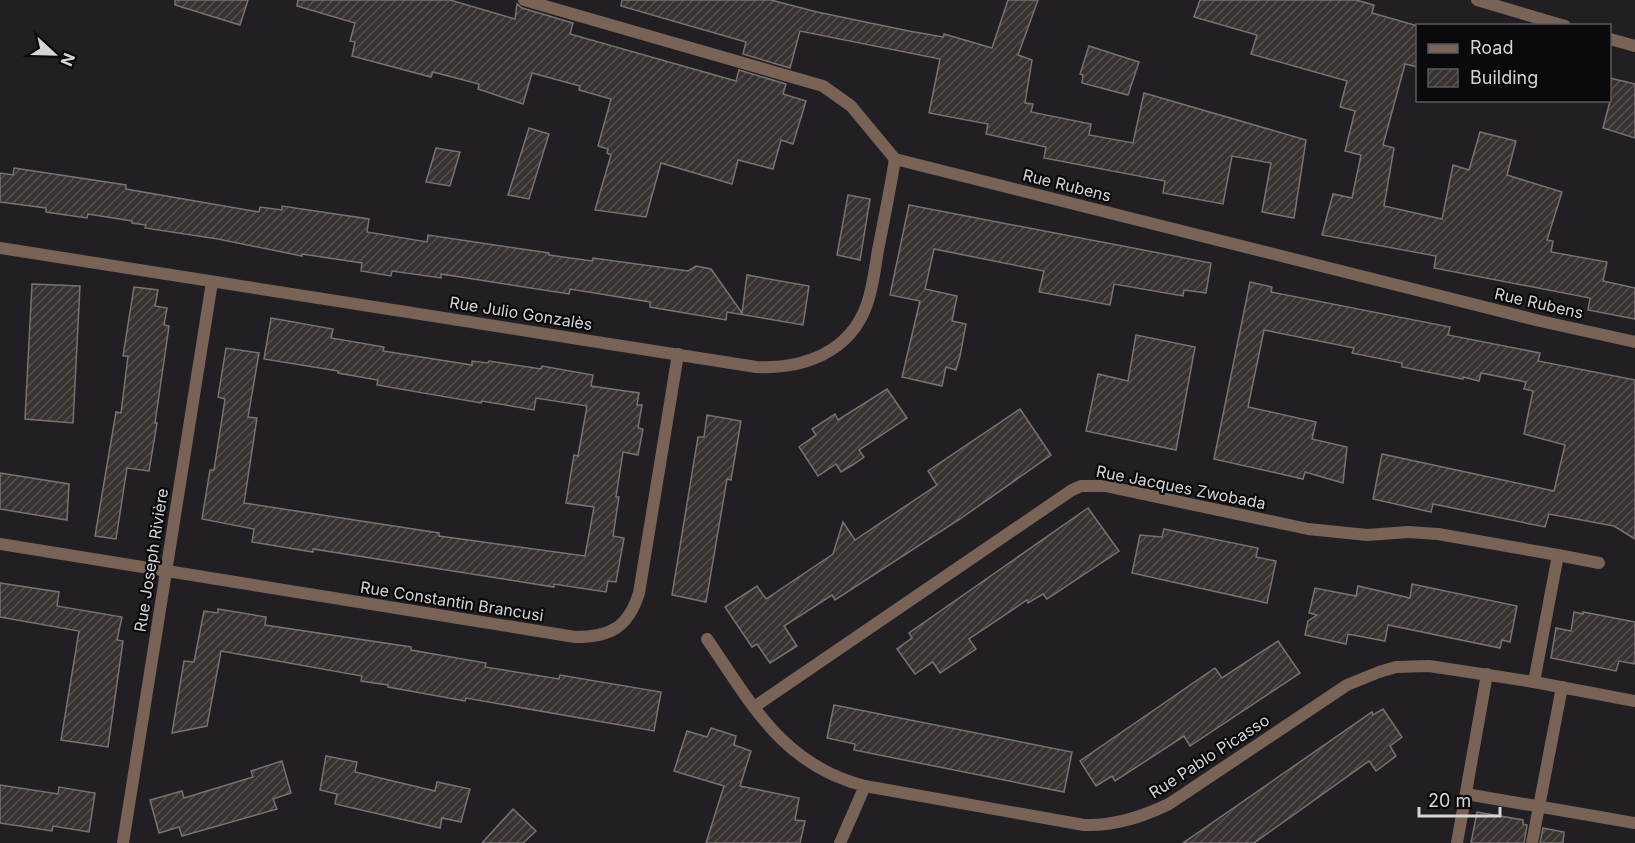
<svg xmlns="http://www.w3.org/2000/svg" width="1635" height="843" font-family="Inter,sans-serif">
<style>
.building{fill:url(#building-hatch);stroke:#797270;stroke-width:1.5}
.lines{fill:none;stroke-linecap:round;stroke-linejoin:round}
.street{stroke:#796356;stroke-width:12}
.labels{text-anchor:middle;stroke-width:4.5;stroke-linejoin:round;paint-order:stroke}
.street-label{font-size:16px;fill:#d5d4d7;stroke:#0a090b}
</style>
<defs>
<pattern id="building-hatch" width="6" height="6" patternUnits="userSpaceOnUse" patternTransform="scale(1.5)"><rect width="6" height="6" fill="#383331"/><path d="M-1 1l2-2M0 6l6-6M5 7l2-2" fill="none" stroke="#54504e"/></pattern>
</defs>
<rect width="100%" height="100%" fill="#211f23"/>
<g class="building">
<path d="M 175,0 L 248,0 L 240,25 L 175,5 Z"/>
<path d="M 298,0 L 450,0 L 515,19 L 517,4 L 522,8 L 573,23 L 570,34 L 736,81 L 739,70 L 786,84 L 783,94 L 806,101 L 793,144 L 781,140 L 773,169 L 738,160 L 732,184 L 661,163 L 646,217 L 595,210 L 611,155 L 607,153 L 608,149 L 598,146 L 611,99 L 579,90 L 580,86 L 532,73 L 523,104 L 478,89 L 479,84 L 433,72 L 431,77 L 352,56 L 355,42 L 350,41 L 355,23 L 297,6 Z"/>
<path d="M 622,0 L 771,0 L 817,12 L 909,31 L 943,37 L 944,34 L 992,48 L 1008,0 L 1038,0 L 1018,55 L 1032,60 L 1025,103 L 1033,104 L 1031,112 L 1091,124 L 1089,135 L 1133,143 L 1144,93 L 1306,140 L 1294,218 L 1262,212 L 1271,163 L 1232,156 L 1223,204 L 1163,193 L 1165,181 L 1044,158 L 1046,147 L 986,134 L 988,124 L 929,113 L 940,59 L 800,31 L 790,68 L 743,54 L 746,42 L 621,6 Z"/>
<path d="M 1200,0 L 1356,0 L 1374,5 L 1372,13 L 1418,26 L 1418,67 L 1405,64 L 1383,145 L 1394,148 L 1384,206 L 1442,219 L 1453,165 L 1469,170 L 1480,132 L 1516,141 L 1507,175 L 1562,192 L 1547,240 L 1553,241 L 1551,252 L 1607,262 L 1603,281 L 1635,288 L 1635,319 L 1588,310 L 1590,298 L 1434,268 L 1436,256 L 1322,235 L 1333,194 L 1352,198 L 1361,155 L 1345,151 L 1355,111 L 1340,107 L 1347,81 L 1251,54 L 1257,35 L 1194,17 Z"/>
<path d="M 1089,46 L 1139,62 L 1128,95 L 1082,83 L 1083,75 L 1080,74 Z"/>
<path d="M 1610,78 L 1635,84 L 1635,138 L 1603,128 L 1610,101 Z"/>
<path d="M 529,128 L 549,134 L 529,199 L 508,195 Z"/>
<path d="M 436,148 L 460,152 L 450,186 L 426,182 Z"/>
<path d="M 14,168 L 126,185 L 126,189 L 259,212 L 260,207 L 282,210 L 282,206 L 369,219 L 367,232 L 427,242 L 428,235 L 549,253 L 549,255 L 592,261 L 593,258 L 688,271 L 696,266 L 711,269 L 742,313 L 747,275 L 809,286 L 803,325 L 727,312 L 726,320 L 650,307 L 650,302 L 570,289 L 569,294 L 441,274 L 441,278 L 392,271 L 391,276 L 361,271 L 362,263 L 302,254 L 302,256 L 218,239 L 145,228 L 146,225 L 132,223 L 132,221 L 88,214 L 87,218 L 46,212 L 46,208 L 0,202 L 0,173 L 13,175 Z"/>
<path d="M 848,195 L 870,199 L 860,260 L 837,255 Z"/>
<path d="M 909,205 L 1211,263 L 1206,293 L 1184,290 L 1183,296 L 1114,284 L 1110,305 L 1039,292 L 1044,271 L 934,249 L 925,289 L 957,296 L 952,321 L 966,324 L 960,356 L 956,370 L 946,367 L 942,386 L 902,377 L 920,301 L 890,295 Z"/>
<path d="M 1250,282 L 1272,287 L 1271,292 L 1450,327 L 1448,335 L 1540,353 L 1538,361 L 1635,380 L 1635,539 L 1614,526 L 1549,514 L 1545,527 L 1433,504 L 1431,512 L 1373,499 L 1382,454 L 1554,491 L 1565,445 L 1524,434 L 1533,391 L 1524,389 L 1526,382 L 1481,373 L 1479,381 L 1463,377 L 1463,379 L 1402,367 L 1402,363 L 1352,353 L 1354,348 L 1264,330 L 1248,407 L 1316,422 L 1312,439 L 1347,447 L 1343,483 L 1305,472 L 1303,479 L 1214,459 Z"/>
<path d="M 32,284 L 80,286 L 73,423 L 25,419 Z"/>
<path d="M 134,287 L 158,290 L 155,306 L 167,308 L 164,325 L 169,326 L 155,423 L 157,423 L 149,471 L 127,468 L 116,539 L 95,536 L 116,412 L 121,413 L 128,356 L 123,356 Z"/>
<path d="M 271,318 L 333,329 L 331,338 L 384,347 L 383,351 L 472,365 L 472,361 L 488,363 L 489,361 L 541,369 L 542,366 L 593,375 L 591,386 L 639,393 L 637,405 L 642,405 L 638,428 L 643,429 L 638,455 L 623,452 L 616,497 L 619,497 L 613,536 L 624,538 L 616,582 L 608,581 L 606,592 L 554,584 L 554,587 L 313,549 L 313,552 L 252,542 L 254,529 L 202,519 L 210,470 L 214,470 L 225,399 L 218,397 L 226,348 L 259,353 L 248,417 L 257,418 L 244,503 L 439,533 L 439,536 L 585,556 L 594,507 L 566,503 L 574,455 L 578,456 L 587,406 L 536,398 L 534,410 L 482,401 L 481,403 L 377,385 L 378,380 L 338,373 L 338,371 L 264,359 Z"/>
<path d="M 1136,335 L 1195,347 L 1176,450 L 1086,431 L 1098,374 L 1128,381 Z"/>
<path d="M 887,389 L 907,418 L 859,450 L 864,457 L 854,464 L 841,472 L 836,464 L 818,476 L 799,447 L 816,435 L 812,429 L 835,414 L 838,420 Z"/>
<path d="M 1020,409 L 1051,455 L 960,519 L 835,600 L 832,595 L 784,626 L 797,646 L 770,663 L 757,644 L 752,647 L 725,607 L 757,586 L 766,599 L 833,554 L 843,522 L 855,540 L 937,485 L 928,471 Z"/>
<path d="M 707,415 L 741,421 L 731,480 L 727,479 L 706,602 L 672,595 L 698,437 L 704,437 Z"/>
<path d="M 0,473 L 69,484 L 67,520 L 0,509 Z"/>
<path d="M 1088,508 L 1119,551 L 1047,599 L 1043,594 L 1028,603 L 1027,600 L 969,639 L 976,649 L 940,673 L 933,662 L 915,674 L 897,649 L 912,638 L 909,633 Z"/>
<path d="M 1164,529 L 1258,548 L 1256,557 L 1276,561 L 1267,603 L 1132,573 L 1140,535 L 1162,537 Z"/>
<path d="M 0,583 L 59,592 L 57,606 L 122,617 L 117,640 L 123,641 L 108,747 L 61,740 L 79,631 L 0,617 Z"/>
<path d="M 1412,584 L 1517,606 L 1510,642 L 1502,640 L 1500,648 L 1388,625 L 1385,641 L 1348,634 L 1346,644 L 1305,635 L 1308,621 L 1317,615 L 1309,613 L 1315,588 L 1356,596 L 1358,586 L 1410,598 Z"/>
<path d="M 218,609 L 266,617 L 265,625 L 411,647 L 411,650 L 486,663 L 485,667 L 559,679 L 560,675 L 661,692 L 654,731 L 466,698 L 465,701 L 388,687 L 388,685 L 361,681 L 362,676 L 221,651 L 207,726 L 172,733 L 184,661 L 194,662 L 204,611 L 218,613 Z"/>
<path d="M 1574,612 L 1583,614 L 1583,612 L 1635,622 L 1635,664 L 1619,661 L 1616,671 L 1551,658 L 1556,628 L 1571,631 Z"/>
<path d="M 1278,641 L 1300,673 L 1190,746 L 1184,736 L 1115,781 L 1112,776 L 1096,786 L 1080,761 L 1215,668 L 1222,678 Z"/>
<path d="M 834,705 L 1072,752 L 1064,792 L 854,750 L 855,744 L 827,738 Z"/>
<path d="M 1383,709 L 1402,737 L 1390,746 L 1396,756 L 1376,771 L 1369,761 L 1254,843 L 1183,843 L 1372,712 L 1373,715 Z"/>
<path d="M 711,728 L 736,736 L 734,745 L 751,751 L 740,786 L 799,798 L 795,820 L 805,821 L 800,843 L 706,843 L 724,786 L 674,771 L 687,731 L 707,737 Z"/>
<path d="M 326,756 L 357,762 L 355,772 L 435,791 L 437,782 L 470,789 L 461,822 L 442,818 L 440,828 L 335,804 L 337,794 L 320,790 Z"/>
<path d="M 282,761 L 291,793 L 273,799 L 277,809 L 182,836 L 179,827 L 159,833 L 150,800 L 182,791 L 184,798 L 253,777 L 251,771 Z"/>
<path d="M 0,785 L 58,794 L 59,787 L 95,793 L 89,832 L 53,826 L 52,831 L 0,823 Z"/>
<path d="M 513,809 L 536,831 L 523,843 L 482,843 Z"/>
<path d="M 1477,812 L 1523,820 L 1523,824 L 1527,825 L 1524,843 L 1471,843 Z"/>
<path d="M 1543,828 L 1564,832 L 1563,843 L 1540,843 Z"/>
</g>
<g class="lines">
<g class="street">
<path d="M 524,0 L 823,86 L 851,106 L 895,159 L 1540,321 L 1635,342"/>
<path d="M 1477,0 L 1565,26"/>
<path d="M 1610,39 L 1635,46"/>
<path d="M 0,248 L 756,367 C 803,369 850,353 867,304 C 873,287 875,268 878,250 C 884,220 890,190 895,159"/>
<path d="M 0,544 L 575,637 C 610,637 628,628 639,593 L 678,354"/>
<path d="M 707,639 C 752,704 782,765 865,786 L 1084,825 C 1115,826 1142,817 1169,804 L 1347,685 L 1379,672 L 1396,667 L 1429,666 L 1534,682 L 1635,701"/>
<path d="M 1534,682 L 1558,555 L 1599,563"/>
<path d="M 754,707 L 1072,490 L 1081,486 L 1105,486 L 1308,529 L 1367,535 L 1408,532 L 1438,534 L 1558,555"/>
<path d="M 1466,794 L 1635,823"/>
<path d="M 123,843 L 212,282"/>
<path d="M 840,843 L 865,786"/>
<path d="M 1457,843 L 1487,674"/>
<path d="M 1532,843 L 1562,687"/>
</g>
</g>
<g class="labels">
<g class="street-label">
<text transform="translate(1067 185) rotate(14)" y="6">Rue Rubens</text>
<text transform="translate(1539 303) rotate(13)" y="6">Rue Rubens</text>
<text transform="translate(521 313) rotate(9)" y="6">Rue Julio Gonzalès</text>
<text transform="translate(1181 487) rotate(11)" y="6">Rue Jacques Zwobada</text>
<text transform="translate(151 560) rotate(-81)" y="6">Rue Joseph Rivière</text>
<text transform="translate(452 601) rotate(9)" y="6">Rue Constantin Brancusi</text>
<text transform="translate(1209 756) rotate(-33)" y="6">Rue Pablo Picasso</text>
</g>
</g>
<rect x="1416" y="24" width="195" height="78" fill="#0a090b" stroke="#5b5a5d" stroke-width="1.5"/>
<rect x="1428" y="44" width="30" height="9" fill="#796356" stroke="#5b5a5d" stroke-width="1.5"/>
<text x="1470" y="54" font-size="18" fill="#d5d4d7">Road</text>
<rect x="1428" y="69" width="30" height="18" fill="url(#building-hatch)" stroke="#5b5a5d" stroke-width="1.5"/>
<text x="1470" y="84" font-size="18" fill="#d5d4d7">Building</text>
<g transform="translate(54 54) rotate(112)" stroke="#0a090b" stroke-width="4.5" paint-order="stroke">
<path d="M0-4.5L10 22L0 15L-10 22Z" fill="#d5d4d7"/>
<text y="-9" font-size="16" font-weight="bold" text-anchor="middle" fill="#d5d4d7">N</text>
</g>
<path d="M1419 807v9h81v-9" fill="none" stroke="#d5d4d7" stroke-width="3"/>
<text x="1428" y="807" font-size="18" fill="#d5d4d7" stroke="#0a090b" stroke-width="4.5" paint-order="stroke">20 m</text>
</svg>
